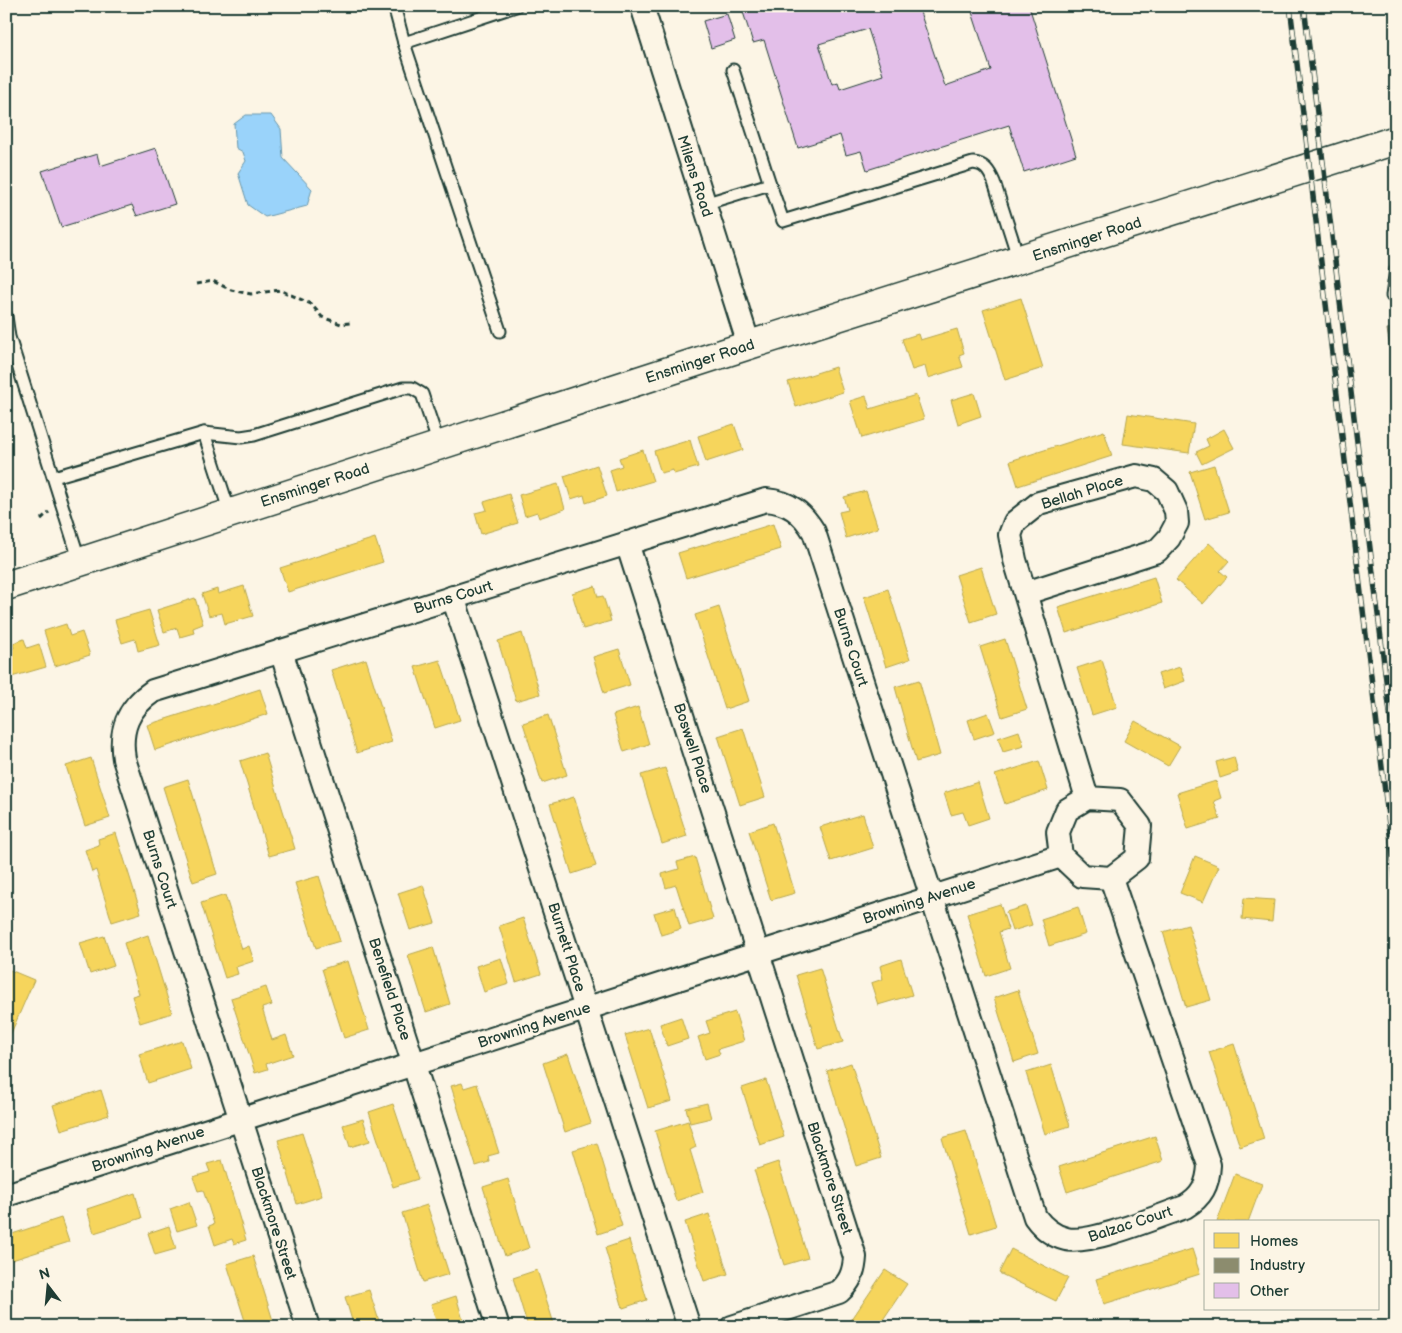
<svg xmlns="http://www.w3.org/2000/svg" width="1402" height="1333" font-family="'Balsamiq Sans',sans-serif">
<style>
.water{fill:#9ad3fa;stroke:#6997ab}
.homes{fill:#f6d55c;stroke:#b6a750}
.industry{fill:#8c8c6e;stroke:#6b745d}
.building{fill:#e3bfe9;stroke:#1f3d34;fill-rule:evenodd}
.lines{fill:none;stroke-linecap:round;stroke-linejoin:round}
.service-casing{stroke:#1f3d34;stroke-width:15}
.minor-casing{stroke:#1f3d34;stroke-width:26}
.tertiary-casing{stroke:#1f3d34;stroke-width:31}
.path{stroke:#1f3d34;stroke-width:3;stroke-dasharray:5 4;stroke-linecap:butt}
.service{stroke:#fcf5e5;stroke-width:11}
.minor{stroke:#fcf5e5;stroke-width:22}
.tertiary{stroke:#fcf5e5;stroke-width:28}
.rail-casing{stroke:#1f3d34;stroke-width:5.5}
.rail{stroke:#fcf5e5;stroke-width:4;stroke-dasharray:11;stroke-linecap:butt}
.labels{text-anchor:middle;stroke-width:5;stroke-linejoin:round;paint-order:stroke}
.street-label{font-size:15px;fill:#1f3d34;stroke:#fcf5e5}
</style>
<rect width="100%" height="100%" fill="#fcf5e5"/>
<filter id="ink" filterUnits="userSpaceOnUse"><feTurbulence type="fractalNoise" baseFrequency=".02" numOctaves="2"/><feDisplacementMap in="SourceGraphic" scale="10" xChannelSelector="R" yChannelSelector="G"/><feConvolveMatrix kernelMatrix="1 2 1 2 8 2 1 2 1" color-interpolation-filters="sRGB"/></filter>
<g filter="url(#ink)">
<path class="water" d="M 246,115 L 271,115 L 281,129 L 283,158 L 312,189 L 307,206 L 265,217 L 248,205 L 238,173 L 246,161 L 243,152 L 236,148 L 234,124 Z"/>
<g class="homes">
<path d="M 1021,298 L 1043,368 L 1005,380 L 983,310 Z"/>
<path d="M 957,329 L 964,353 L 959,355 L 963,367 L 928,378 L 925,366 L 912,370 L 902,339 L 918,334 L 920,340 Z"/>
<path d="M 835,367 L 843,392 L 796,407 L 788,382 Z"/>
<path d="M 974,393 L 981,416 L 958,424 L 951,400 Z"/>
<path d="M 916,395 L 924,419 L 862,438 L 850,401 L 866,396 L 870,409 Z"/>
<path d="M 1128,414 L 1194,424 L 1189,453 L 1123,444 Z"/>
<path d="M 734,424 L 743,450 L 706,462 L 698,436 Z"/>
<path d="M 1224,429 L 1234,448 L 1202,464 L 1196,452 L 1209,446 L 1206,439 Z"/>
<path d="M 1104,431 L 1112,456 L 1018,486 L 1010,461 Z"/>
<path d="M 690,440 L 698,467 L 674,474 L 673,470 L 661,473 L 654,451 Z"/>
<path d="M 643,450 L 653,481 L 616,492 L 610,470 L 622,466 L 619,458 Z"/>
<path d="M 597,465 L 607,496 L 586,503 L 584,495 L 571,499 L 564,476 Z"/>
<path d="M 1214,465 L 1229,512 L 1205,519 L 1190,472 Z"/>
<path d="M 558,484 L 565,509 L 539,518 L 537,512 L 525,516 L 519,495 Z"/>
<path d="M 866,491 L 878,528 L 846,538 L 839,512 L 848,510 L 844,497 Z"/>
<path d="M 509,494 L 518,523 L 481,534 L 475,513 L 487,510 L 484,502 Z"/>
<path d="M 773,524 L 781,549 L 686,578 L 678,553 Z"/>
<path d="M 375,538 L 383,562 L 288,592 L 280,568 Z"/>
<path d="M 1209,543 L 1229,561 L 1220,571 L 1227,577 L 1203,604 L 1176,580 Z"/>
<path d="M 981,567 L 996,614 L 971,622 L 956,575 Z"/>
<path d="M 1154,577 L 1162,603 L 1066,633 L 1058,607 Z"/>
<path d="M 244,586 L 253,616 L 225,624 L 222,613 L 209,616 L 202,594 L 217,589 L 218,594 Z"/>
<path d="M 595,586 L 598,597 L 603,596 L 611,621 L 583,629 L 572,593 Z"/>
<path d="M 888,589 L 910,659 L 886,667 L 864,597 Z"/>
<path d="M 195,598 L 203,624 L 193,628 L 194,633 L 180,637 L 177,628 L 164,632 L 157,610 Z"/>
<path d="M 719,607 L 749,701 L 725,709 L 695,615 Z"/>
<path d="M 149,610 L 160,645 L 138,651 L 135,639 L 122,643 L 115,620 Z"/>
<path d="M 66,624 L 70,636 L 82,632 L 90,655 L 55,666 L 44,631 Z"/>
<path d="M 522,633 L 540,694 L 516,701 L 498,641 Z"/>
<path d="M 24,639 L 27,648 L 39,644 L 46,667 L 8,678 L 6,650 L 14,648 L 13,643 Z"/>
<path d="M 1005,639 L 1027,709 L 1002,717 L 980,647 Z"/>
<path d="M 619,649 L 630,685 L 604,693 L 593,657 Z"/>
<path d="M 366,659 L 392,742 L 357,753 L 331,670 Z"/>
<path d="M 440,660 L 460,720 L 435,728 L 415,667 Z"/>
<path d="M 1102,660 L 1117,707 L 1092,715 L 1077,668 Z"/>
<path d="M 1180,667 L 1185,681 L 1163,689 L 1158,674 Z"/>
<path d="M 919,680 L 940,755 L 916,762 L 895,687 Z"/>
<path d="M 260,689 L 268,714 L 155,750 L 147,725 Z"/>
<path d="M 638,707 L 649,744 L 624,752 L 613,715 Z"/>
<path d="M 988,713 L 995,732 L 974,739 L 968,720 Z"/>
<path d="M 548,715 L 567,775 L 542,783 L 523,723 Z"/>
<path d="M 1135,721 L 1180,746 L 1168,766 L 1124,741 Z"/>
<path d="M 743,728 L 765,797 L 740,805 L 718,736 Z"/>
<path d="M 1019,731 L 1024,746 L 1003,752 L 998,738 Z"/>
<path d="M 265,753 L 295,849 L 269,856 L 240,761 Z"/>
<path d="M 1234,757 L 1238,772 L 1220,778 L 1216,762 Z"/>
<path d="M 91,758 L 110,818 L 85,826 L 66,766 Z"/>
<path d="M 1039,761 L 1048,790 L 1005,804 L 995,775 Z"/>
<path d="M 665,768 L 687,836 L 662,844 L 641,775 Z"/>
<path d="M 188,779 L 217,874 L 193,882 L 163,787 Z"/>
<path d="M 1216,781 L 1221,798 L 1214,801 L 1220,819 L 1188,829 L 1177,793 Z"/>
<path d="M 978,782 L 989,818 L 968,825 L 963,812 L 951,815 L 944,793 Z"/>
<path d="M 574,797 L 596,866 L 572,874 L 550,804 Z"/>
<path d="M 863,814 L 873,848 L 831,861 L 820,827 Z"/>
<path d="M 773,823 L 795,893 L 771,900 L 749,831 Z"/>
<path d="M 116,833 L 141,913 L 112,922 L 96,870 L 92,872 L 85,850 L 99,845 L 98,839 Z"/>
<path d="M 1195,856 L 1219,866 L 1203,902 L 1180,893 Z"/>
<path d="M 695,857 L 713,919 L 689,926 L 676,885 L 666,888 L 662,874 L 679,869 L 677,862 Z"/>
<path d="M 319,876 L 340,941 L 316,948 L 295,883 Z"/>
<path d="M 423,885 L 435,923 L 410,930 L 398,893 Z"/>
<path d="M 225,895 L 242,949 L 249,946 L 254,961 L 236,967 L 238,974 L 225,978 L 201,903 Z"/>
<path d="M 1244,898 L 1274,900 L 1272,922 L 1242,919 Z"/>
<path d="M 1000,904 L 1008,929 L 999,932 L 1010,968 L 986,976 L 967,914 Z"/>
<path d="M 1026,906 L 1032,925 L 1012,931 L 1006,912 Z"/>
<path d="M 675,907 L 681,929 L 661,935 L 654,913 Z"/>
<path d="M 1078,907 L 1086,934 L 1049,946 L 1041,919 Z"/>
<path d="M 523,918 L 541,974 L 516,982 L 499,926 Z"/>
<path d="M 1188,925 L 1211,1000 L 1186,1007 L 1163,932 Z"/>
<path d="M 148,935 L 172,1013 L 140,1023 L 132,996 L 139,994 L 124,943 Z"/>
<path d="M 104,936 L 114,966 L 90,974 L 80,943 Z"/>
<path d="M 433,947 L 450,1004 L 426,1012 L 408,955 Z"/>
<path d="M 501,958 L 509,984 L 484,992 L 476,966 Z"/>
<path d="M 901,959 L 912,995 L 878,1005 L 871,983 L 883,979 L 880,966 Z"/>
<path d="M 348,961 L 369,1030 L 344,1038 L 322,969 Z"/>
<path d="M 820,968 L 843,1042 L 818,1049 L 796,975 Z"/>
<path d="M 10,970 L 34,980 L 9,1038 L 6,1037 L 6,979 Z"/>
<path d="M 266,987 L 272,1005 L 262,1008 L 272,1040 L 286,1035 L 293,1055 L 266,1064 L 268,1069 L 255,1073 L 231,998 Z"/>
<path d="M 1018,990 L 1038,1054 L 1014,1062 L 994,998 Z"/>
<path d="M 735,1012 L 744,1041 L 718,1049 L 720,1054 L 705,1059 L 698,1037 L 710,1033 L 706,1021 Z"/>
<path d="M 681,1017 L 688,1039 L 667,1046 L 660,1024 Z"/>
<path d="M 649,1028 L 672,1101 L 648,1108 L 625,1035 Z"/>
<path d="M 182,1041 L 191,1069 L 148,1083 L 139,1054 Z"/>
<path d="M 1234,1044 L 1264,1139 L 1240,1147 L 1209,1052 Z"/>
<path d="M 568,1054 L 591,1123 L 565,1132 L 543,1063 Z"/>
<path d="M 851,1063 L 881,1158 L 856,1166 L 827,1071 Z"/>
<path d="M 1051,1065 L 1070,1126 L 1045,1134 L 1026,1073 Z"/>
<path d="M 766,1080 L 784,1137 L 760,1145 L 742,1088 Z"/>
<path d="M 462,1083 L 464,1088 L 477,1084 L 499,1153 L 488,1156 L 489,1162 L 476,1166 L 451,1086 Z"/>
<path d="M 101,1090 L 109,1115 L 61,1130 L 53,1105 Z"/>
<path d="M 707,1103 L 711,1118 L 690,1123 L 686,1108 Z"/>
<path d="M 393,1104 L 418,1179 L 393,1187 L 369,1112 Z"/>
<path d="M 363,1119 L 370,1141 L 350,1147 L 343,1125 Z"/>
<path d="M 688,1121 L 696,1147 L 690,1150 L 703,1192 L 676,1201 L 655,1131 Z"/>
<path d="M 966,1131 L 996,1226 L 971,1234 L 942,1138 Z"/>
<path d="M 302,1133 L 322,1196 L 297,1204 L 278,1140 Z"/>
<path d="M 1155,1136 L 1163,1161 L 1067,1192 L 1059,1167 Z"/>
<path d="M 597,1143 L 622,1226 L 598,1234 L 573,1150 Z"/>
<path d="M 222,1160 L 246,1240 L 234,1244 L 232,1239 L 215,1245 L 209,1226 L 214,1224 L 203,1190 L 198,1191 L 193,1177 L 210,1172 L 207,1164 Z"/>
<path d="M 778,1162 L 808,1258 L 784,1265 L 754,1170 Z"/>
<path d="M 1235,1174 L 1262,1184 L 1248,1222 L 1217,1222 Z"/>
<path d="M 508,1179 L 529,1248 L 505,1256 L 483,1187 Z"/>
<path d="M 135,1193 L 142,1218 L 94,1233 L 87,1209 Z"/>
<path d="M 189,1202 L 197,1225 L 177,1231 L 170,1209 Z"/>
<path d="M 427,1205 L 449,1274 L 423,1282 L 402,1213 Z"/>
<path d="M 709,1214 L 728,1274 L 704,1281 L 685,1222 Z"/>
<path d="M 61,1218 L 69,1242 L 12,1260 L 6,1236 Z"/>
<path d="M 169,1226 L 176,1249 L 155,1255 L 148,1233 Z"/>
<path d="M 629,1240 L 647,1300 L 623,1308 L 605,1248 Z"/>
<path d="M 1011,1249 L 1068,1278 L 1056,1301 L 999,1273 Z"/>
<path d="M 1192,1249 L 1200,1274 L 1104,1304 L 1096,1279 Z"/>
<path d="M 253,1256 L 275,1327 L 247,1327 L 227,1264 Z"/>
<path d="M 537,1270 L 555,1327 L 528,1327 L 513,1278 Z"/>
<path d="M 885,1270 L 907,1284 L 878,1327 L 856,1327 L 850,1322 Z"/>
<path d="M 369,1290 L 381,1327 L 354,1327 L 345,1297 Z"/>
<path d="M 456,1296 L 465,1327 L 438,1327 L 431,1304 Z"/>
<path d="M 138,1320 L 140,1327 L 118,1327 Z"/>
</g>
<path class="industry" d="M 1396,328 L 1396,389 L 1387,329 Z"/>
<g class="building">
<path d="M 751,6 L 938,6 L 920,12 L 945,86 L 991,70 L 970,6 L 1029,6 L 1076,155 L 1024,172 L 1009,125 L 867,170 L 861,151 L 846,155 L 840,135 L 798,148 L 764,40 L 753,43 L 742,9 ZM 868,29 L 883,75 L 840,89 L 838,82 L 832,84 L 819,44 Z"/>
<path d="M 727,14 L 735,40 L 711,48 L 703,21 Z"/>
<path d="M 156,148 L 175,204 L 137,216 L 132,205 L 61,227 L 42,171 L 97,154 L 100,166 Z"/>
</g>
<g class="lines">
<defs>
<g id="service">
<path d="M 394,6 L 404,43"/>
<path d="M 733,70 L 770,184"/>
<path d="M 704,204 L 770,184 L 783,221 L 973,163 C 985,164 989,171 994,182 L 1019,260"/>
<path d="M 1392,296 L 1396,269"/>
<path d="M 6,316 L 9,337 L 80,562"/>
<path d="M 500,331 L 404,43 L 516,6"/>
<path d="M 204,433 L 241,437 L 254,435 L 403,388 L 412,388 L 422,394 L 439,445"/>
<path d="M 54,477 L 204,433 L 230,513"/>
</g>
<g id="minor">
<path d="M 642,6 L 749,345"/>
<path d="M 627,543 L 855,1257 C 854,1273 850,1282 839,1292 L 732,1327"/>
<path d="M 1026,593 L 1157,551 L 1169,538 L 1177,523 L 1176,511 L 1167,491 L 1154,480 L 1136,476 L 1039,503 L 1015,522 L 1010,535 L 1015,560 L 1087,798"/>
<path d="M 453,597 L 689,1327"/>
<path d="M 281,651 L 498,1327"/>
<path d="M 1087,798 L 1120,800 L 1140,826 L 1137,858 L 1111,878 L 1082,876 L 1061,856 L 1058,832 L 1067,810 Z"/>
<path d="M 6,1195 L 1061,856"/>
<path d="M 308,1327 L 124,759 C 119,729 128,708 153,691 L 766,500 C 789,502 802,512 814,532 L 1035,1217 C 1043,1228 1053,1236 1066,1239 C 1090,1245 1159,1216 1185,1207 C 1202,1197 1208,1185 1209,1165 L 1111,878"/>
</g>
<path id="tertiary" d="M 6,586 L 749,345 L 1396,140"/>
</defs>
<use href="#service" class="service-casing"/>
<use href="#minor" class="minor-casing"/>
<use href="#tertiary" class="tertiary-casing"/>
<g class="path">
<path d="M 196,284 L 213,281 L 231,290 L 251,294 L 280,290 L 311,304 L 322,317 L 341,324 L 350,323"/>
<path d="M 41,519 L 49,512"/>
</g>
<use href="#service" class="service"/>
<use href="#minor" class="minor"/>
<use href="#tertiary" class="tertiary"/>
<defs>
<g id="rail">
<path d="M 1290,6 L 1396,883"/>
<path d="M 1304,6 L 1396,762"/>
</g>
</defs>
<use href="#rail" class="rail-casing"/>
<use href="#rail" class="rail"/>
</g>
</g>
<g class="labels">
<g class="street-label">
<text transform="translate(695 176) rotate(72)" y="5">Milens Road</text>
<text transform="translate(1087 239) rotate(-18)" y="5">Ensminger Road</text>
<text transform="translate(700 361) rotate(-18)" y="5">Ensminger Road</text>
<text transform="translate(315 485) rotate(-18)" y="5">Ensminger Road</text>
<text transform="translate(1082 492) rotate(-17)" y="5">Bellah Place</text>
<text transform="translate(453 597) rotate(-17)" y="5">Burns Court</text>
<text transform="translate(851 647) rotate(72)" y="5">Burns Court</text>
<text transform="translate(693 748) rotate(72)" y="5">Boswell Place</text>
<text transform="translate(160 869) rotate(72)" y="5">Burns Court</text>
<text transform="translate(919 901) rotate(-18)" y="5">Browning Avenue</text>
<text transform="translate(567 947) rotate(72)" y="5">Burnett Place</text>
<text transform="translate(390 989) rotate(72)" y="5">Benefield Place</text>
<text transform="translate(534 1025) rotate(-18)" y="5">Browning Avenue</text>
<text transform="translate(148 1149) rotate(-18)" y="5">Browning Avenue</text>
<text transform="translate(830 1178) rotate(72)" y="5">Blackmore Street</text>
<text transform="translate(274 1223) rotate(72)" y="5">Blackmore Street</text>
<text transform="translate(1130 1224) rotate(-18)" y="5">Balzac Court</text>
</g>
</g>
<rect width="1402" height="1333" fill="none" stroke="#fcf5e5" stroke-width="25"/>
<rect x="12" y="12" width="1377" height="1308" fill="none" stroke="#1f3d34" stroke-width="2" filter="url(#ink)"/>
<rect x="1204" y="1220" width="175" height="90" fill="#fcf5e5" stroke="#a4ab9e"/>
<rect x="1214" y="1233" width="25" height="15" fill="#f6d55c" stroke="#a4ab9e"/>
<text x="1250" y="1246" font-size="15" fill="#1f3d34">Homes</text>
<rect x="1214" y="1258" width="25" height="15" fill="#8c8c6e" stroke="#a4ab9e"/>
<text x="1250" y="1270" font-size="15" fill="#1f3d34">Industry</text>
<rect x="1214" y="1283" width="25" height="15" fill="#e3bfe9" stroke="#a4ab9e"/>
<text x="1250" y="1296" font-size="15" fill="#1f3d34">Other</text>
<g transform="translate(48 1286) rotate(344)" stroke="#fcf5e5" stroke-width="4" paint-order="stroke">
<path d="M0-4L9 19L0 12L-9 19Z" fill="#1f3d34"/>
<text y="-8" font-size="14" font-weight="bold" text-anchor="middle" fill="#1f3d34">N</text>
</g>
</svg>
